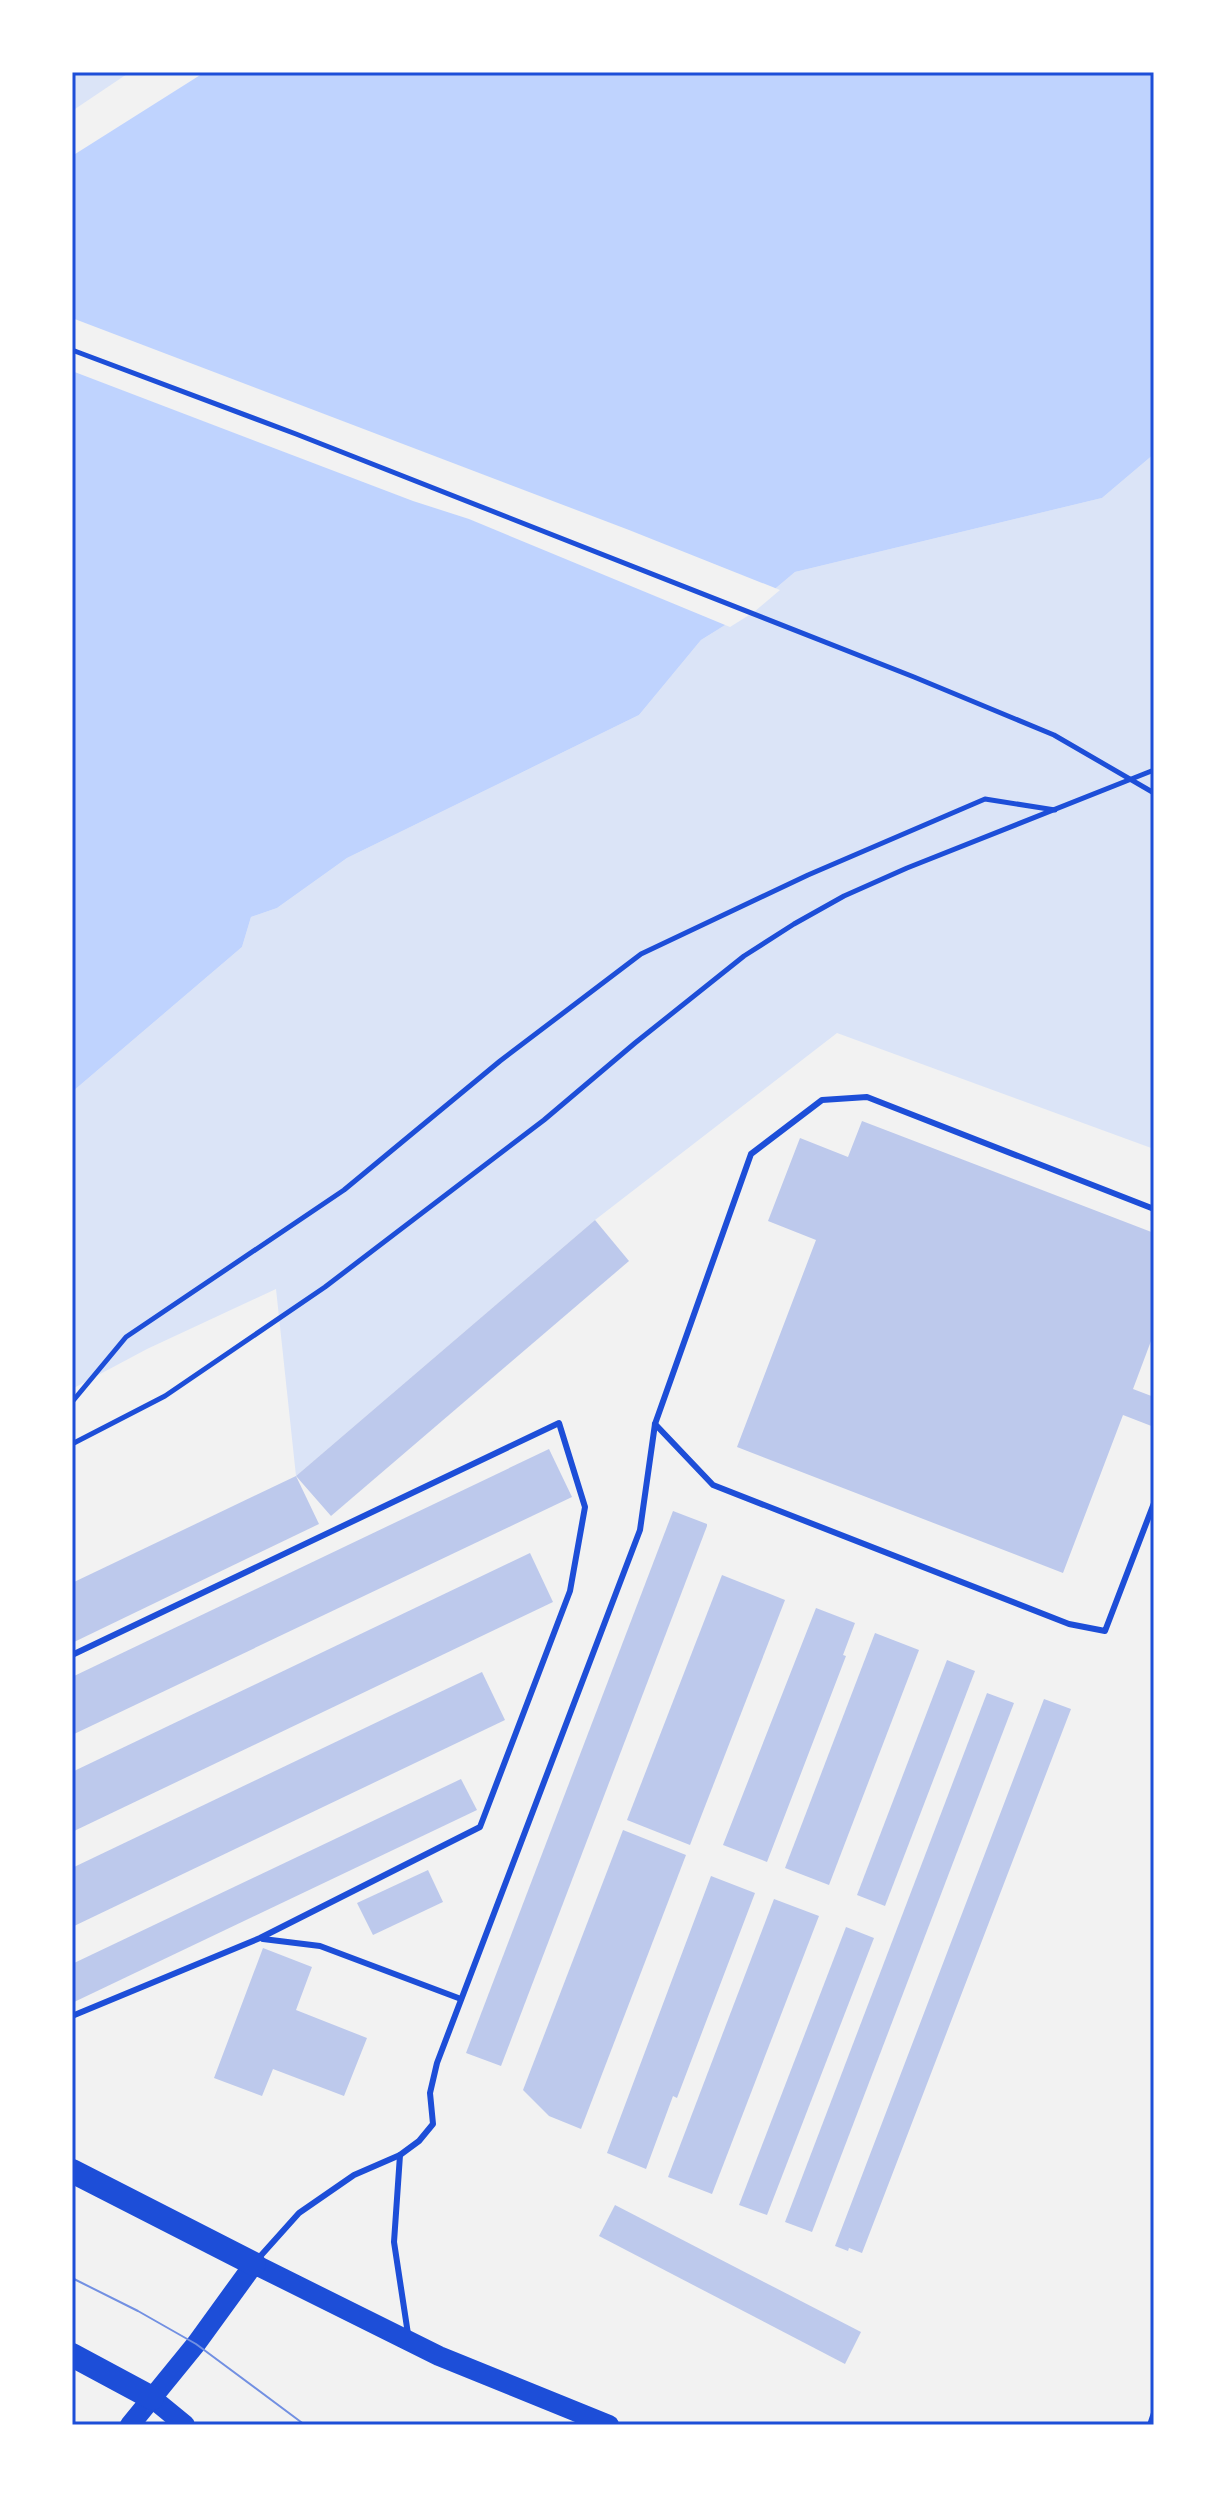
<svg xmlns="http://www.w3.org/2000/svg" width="1226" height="2497" font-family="Inter,sans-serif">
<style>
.green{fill:#dbe4f7}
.water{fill:#bfd3fe}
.pier{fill:#f2f2f2}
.building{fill:#bdc9ec}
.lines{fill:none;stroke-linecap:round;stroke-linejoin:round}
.path{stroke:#1d4ed8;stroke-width:5}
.service{stroke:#1d4ed8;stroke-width:6}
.primary{stroke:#1d4ed8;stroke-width:20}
.motorway{stroke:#1d4ed8;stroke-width:24}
.tram{stroke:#7290e2;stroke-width:2}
.neatline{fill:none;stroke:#1d4ed8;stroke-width:3}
</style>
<rect width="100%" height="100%" fill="#f2f2f2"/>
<g class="green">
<path d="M 72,72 L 130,72 L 72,111 Z"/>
<path d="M 1154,454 L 1154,1149 L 837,1033 L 595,1220 L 296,1476 L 276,1289 L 147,1349 L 72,1389 L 72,1092 L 242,947 L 251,917 L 277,908 L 347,858 L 639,715 L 701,640 L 751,609 L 795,572 L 1102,498 Z"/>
</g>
<path class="water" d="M 205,72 L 1154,72 L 1154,454 L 1102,498 L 795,572 L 751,609 L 701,640 L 639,715 L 347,858 L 277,908 L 251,917 L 242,947 L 72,1092 L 72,156 Z"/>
<path class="pier" d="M 72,318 L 629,530 L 780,590 L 754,612 L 730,627 L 469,519 L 413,501 L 72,371 Z"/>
<g class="building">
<path d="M 862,1121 L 1154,1233 L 1154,1333 L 1133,1389 L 1154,1397 L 1154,1427 L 1123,1415 L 1063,1573 L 737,1447 L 816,1240 L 768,1221 L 800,1138 L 848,1157 Z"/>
<path d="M 595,1220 L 629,1261 L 331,1516 L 296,1476 Z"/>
<path d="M 549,1449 L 572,1497 L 72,1735 L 72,1677 Z"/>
<path d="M 296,1476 L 319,1524 L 72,1643 L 72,1583 Z"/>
<path d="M 673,1511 L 707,1524 L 707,1526 L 501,2066 L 466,2053 Z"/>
<path d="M 530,1553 L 553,1602 L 72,1832 L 72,1772 Z"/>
<path d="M 722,1575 L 785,1600 L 690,1845 L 627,1820 Z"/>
<path d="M 816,1608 L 855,1623 L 843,1655 L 846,1656 L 767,1862 L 723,1845 Z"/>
<path d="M 875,1633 L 919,1650 L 829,1885 L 785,1868 Z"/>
<path d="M 947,1660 L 975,1671 L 885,1906 L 857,1895 Z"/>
<path d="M 482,1672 L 505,1720 L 72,1927 L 72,1868 Z"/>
<path d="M 987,1693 L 1014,1703 L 812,2232 L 785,2222 Z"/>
<path d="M 1044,1699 L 1071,1709 L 862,2253 L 849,2248 L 848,2251 L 835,2246 Z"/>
<path d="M 461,1779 L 477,1810 L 72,2003 L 72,1964 Z"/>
<path d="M 623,1830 L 686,1855 L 581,2129 L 549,2116 L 523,2090 Z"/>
<path d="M 428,1870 L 443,1902 L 373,1935 L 357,1903 Z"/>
<path d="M 711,1876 L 755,1893 L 677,2098 L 673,2096 L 646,2169 L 607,2153 Z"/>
<path d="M 774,1899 L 819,1916 L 712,2194 L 668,2177 Z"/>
<path d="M 846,1927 L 874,1938 L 767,2215 L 739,2205 Z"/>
<path d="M 263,1948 L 312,1967 L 296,2010 L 367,2038 L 344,2096 L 273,2069 L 262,2096 L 214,2078 Z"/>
<path d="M 615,2205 L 861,2332 L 845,2364 L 599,2236 Z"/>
</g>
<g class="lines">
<g class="path">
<path d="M 72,350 L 296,434 L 914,677 L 1054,735 L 1154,793"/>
<path d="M 72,1402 L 126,1337 L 344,1190 L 500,1061 L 641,954 L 808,875 L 985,799 L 1055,810"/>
<path d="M 72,1444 L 165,1396 L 325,1287 L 544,1120 L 635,1043 L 744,956 L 794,924 L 844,896 L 907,868 L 1154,770"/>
</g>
<g class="service">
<path d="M 655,1424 L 713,1485 L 1069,1624 L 1105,1631 L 1154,1503"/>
<path d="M 72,1655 L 559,1423 L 585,1507 L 570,1591 L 480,1827 L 260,1938 L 72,2016"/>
<path d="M 263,1939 L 320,1946 L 461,1999"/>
<path d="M 400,2155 L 394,2242 L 408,2334"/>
<path d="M 256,2261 L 299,2213 L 354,2175 L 400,2155 L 419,2141 L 433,2124 L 430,2093 L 437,2063 L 640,1530 L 655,1424 L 751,1154 L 822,1100 L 867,1097 L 1154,1209"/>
<path d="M 1150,2425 L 1154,2413"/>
</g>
<g class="primary">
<path d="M 152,2398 L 185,2425"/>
<path d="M 130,2425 L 196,2344 L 254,2264 L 439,2356 L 609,2425"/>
</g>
<g class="motorway">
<path d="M 72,2171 L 254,2264"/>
<path d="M 72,2355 L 152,2398"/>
</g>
<path class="tram" d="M 72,2278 L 138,2311 L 196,2344 L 305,2425"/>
</g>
<rect width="1226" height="2497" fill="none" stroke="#ffffff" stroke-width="148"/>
<rect x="74" y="74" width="1078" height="2349" class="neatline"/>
</svg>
